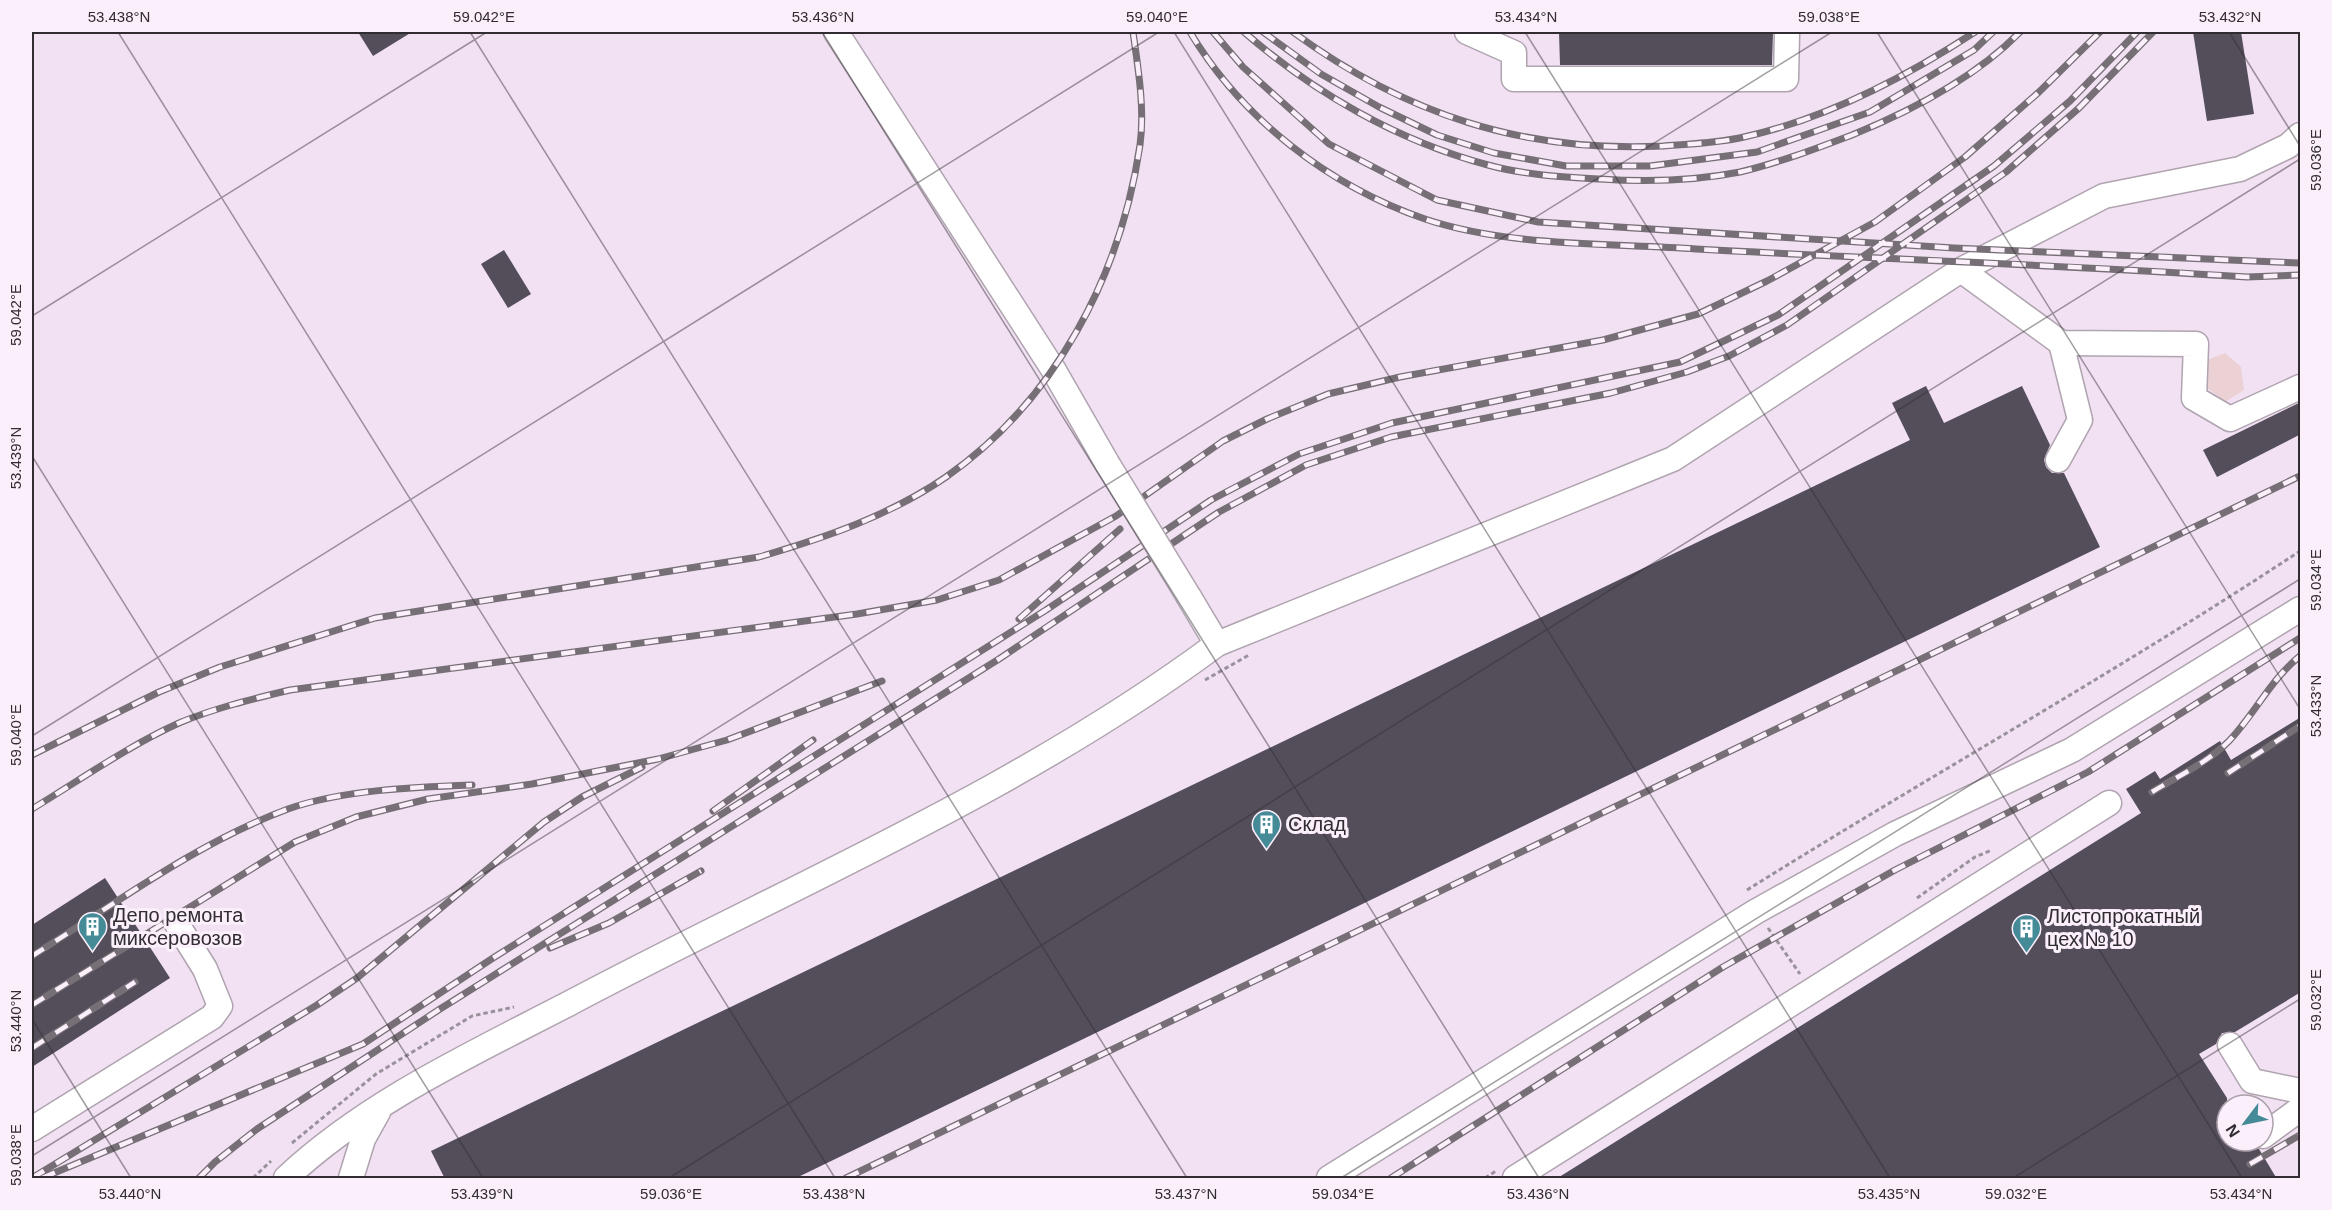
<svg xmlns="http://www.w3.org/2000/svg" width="2332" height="1210" font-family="Helvetica,sans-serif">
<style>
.built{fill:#f2e1f3;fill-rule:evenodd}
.green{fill:#ebd0d4}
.building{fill:#534e5a}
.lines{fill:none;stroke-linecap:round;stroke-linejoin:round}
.minor-casing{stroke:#afa4af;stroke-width:27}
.path{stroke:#9a929b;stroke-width:3;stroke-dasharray:4.5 3;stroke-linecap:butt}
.minor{stroke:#fff;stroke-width:24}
.rail-casing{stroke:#766f76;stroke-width:7}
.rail{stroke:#fbeffb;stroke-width:4.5;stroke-dasharray:14;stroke-linecap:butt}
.minor-bridge-casing{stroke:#afa4af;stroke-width:27;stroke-linecap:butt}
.minor-bridge{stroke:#fff;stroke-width:24}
.ticks{fill:none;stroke:#302c31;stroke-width:1.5;stroke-opacity:0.45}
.labels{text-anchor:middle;stroke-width:6;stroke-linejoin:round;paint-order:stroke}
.poi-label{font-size:20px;fill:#302c31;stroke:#fbeffb;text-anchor:start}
.neatline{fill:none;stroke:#302c31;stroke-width:2}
.ticks-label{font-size:15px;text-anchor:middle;fill:#302c31}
</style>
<rect width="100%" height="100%" fill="#fbeffb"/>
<path class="built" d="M 32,32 L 2300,32 L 2300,1178 L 32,1178 ZM 2227,1105 L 2263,1105 L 2263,1141 L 2227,1141 Z"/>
<path class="green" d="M 2225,353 L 2241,367 L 2244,390 L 2225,402 L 2205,386 L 2202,362 Z"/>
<g class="building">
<path d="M 358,32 L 412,32 L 373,56 Z"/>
<path d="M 1559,32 L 1773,32 L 1772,65 L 1560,65 Z"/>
<path d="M 2193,32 L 2241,32 L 2254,114 L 2207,121 Z"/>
<path d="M 504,250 L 531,294 L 508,308 L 481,264 Z"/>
<path d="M 1926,386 L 1944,423 L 2022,386 L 2050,445 L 2044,460 L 2046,467 L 2052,473 L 2064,473 L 2100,547 L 794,1179 L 445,1179 L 431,1151 L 1910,440 L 1892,403 Z"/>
<path d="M 2301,402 L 2301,434 L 2217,477 L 2203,450 Z"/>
<path d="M 2301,717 L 2301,992 L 2235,1032 L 2222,1033 L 2216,1044 L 2199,1054 L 2227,1098 L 2227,1141 L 2250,1141 L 2259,1149 L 2277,1179 L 1556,1179 L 2141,813 L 2126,789 L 2155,771 L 2160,779 L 2220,741 L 2231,760 Z"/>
<path d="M 105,878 L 170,978 L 32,1067 L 32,925 Z"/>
</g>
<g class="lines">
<defs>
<g id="minor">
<path d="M 836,32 L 1053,369 L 1107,463"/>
<path d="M 1467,32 L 1514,53 L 1514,79 L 1786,79 L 1787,34"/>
<path d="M 1961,270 L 2061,343 L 2196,344 L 2194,398 L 2230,419 L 2300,387"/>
<path d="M 2058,460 L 2080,420 L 2061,343"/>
<path d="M 1189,597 L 1217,644"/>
<path d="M 2230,1045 L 2252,1081 L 2300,1091"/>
<path d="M 32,1129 L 212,1017 L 220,1006 L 205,969 L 177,924"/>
<path d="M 2263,1136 L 2300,1109"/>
<path d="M 286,1178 C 367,1102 472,1054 570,1003 C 788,887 1018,792 1217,644 L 1673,459 L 1961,270 L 2104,196 L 2240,169 L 2288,146 L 2300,135"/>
<path d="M 351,1178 L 363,1139 L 378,1112"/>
<path d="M 1329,1178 L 1755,912 L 1895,834 L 2072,750 L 2300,609"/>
<path d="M 1515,1178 L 2109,803"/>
</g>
</defs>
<use href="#minor" class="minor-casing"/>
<g class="path">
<path d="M 1205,680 L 1249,655"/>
<path d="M 1747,890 C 1931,775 2120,670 2300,551"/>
<path d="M 1917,898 L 1975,857 L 1992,850"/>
<path d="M 1768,928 L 1800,974"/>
<path d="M 292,1143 L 376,1074 L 472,1016 L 514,1007"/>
<path d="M 253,1178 L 271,1161"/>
<path d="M 1485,1178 L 1496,1171"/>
</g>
<use href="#minor" class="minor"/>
<defs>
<g id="rail">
<path d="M 1190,32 C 1242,119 1329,186 1425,219 C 1508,247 1610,243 1696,249 C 1880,259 2064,265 2247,277 L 2300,275"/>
<path d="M 1213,32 L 1243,67 L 1329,144 L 1437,200 L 1538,222 L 1954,248 L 2300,263"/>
<path d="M 1244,32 C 1314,93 1398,141 1488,165 C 1524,175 1563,177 1600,179 C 1646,182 1694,181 1740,172 C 1778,163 1815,149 1852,135 C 1911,111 1975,78 2020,32"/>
<path d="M 1263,32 L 1321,74 L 1379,107 L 1437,135 L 1494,153 L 1566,166 L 1650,166 L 1757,152 L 1870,112 L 1974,50 L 1993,32"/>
<path d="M 1293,32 C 1405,114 1523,153 1663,146 C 1690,144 1718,143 1744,137 C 1825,119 1906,77 1975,32"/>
<path d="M 1019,619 L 1120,529"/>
<path d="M 32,755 L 159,692 L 220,667 L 375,618 L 759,557 C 824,538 889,516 946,477 C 1055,401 1121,275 1140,145 C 1145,108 1138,68 1133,32"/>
<path d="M 2228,773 L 2300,726"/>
<path d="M 2152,792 C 2178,776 2207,763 2229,741 C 2255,714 2270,680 2300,656"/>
<path d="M 32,809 C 80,780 128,746 179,723 C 215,708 252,699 290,690 L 857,614 L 937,600 L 999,580 L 1116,516 L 1223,441 L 1267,419 L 1328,394 L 1400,377 L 1603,340 L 1698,314 L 1767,281 L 1875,222 L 1965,157 L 2039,92 L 2100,32"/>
<path d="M 713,811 L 813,740"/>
<path d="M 550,948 L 609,923 L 701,871"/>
<path d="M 32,956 C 114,905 196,843 288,809 C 341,790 415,787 472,785"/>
<path d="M 32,1005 L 295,842 L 356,817 L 428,799 L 532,784 L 658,759 L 727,740 L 882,681"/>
<path d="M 32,1048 L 135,982"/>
<path d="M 2250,1164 L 2300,1135"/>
<path d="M 32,1178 L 317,1005 L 357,978 L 544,822 L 582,797 L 642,767"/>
<path d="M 42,1178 L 363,1044 L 493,958 L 1046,610 L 1211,500 L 1299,454 L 1392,423 L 1680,362 L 1778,315 L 1994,166 L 2070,101 L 2137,32"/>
<path d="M 199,1178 L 215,1162 L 257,1129 L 440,1009 L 999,659 L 1219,512 L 1306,465 L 1391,437 L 1611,393 L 1687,372 L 1729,356 L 1787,325 L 2006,172 L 2079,108 L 2153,32"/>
<path d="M 846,1178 L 2300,476"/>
<path d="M 1391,1178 L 1723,967 L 1895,870 L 2088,772 L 2300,638"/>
</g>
</defs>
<use href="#rail" class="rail-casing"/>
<use href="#rail" class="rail"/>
<defs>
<path id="minor-bridge" d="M 1107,463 L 1189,597"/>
</defs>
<use href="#minor-bridge" class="minor-bridge-casing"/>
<use href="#minor-bridge" class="minor-bridge"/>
</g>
<path class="ticks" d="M 118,32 L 835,1178M 470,32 L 1187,1178M 822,32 L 1539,1178M 1174,32 L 1890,1178M 1525,32 L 2242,1178M 1877,32 L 2300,709M 2229,32 L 2300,146M 32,316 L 487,32M 32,456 L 483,1178M 32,736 L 1159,32M 32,1019 L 131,1178M 32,1156 L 1832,32M 669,1178 L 2300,159M 1341,1178 L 2300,579M 2013,1178 L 2300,999"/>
<defs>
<symbol id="building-pin" viewBox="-11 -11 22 30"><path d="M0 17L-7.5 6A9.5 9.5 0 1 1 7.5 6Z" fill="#458a97" stroke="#fbeffb"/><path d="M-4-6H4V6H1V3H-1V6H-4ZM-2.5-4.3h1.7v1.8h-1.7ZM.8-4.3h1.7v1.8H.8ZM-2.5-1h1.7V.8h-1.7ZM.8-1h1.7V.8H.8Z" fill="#fff"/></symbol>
</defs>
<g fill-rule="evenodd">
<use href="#building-pin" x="1250" y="808" width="33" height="45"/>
<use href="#building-pin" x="76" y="910" width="33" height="45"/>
<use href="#building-pin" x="2010" y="912" width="33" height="45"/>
</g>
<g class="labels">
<g class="poi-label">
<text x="1288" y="831">Склад</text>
<text x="113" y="922">Депо ремонта<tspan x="113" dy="23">миксеровозов</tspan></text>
<text x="2047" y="923">Листопрокатный<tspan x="2047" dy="23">цех № 10</tspan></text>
</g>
</g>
<rect width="2332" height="1210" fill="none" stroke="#fbeffb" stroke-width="66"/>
<g transform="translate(2245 1123) rotate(238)"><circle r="28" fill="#fbeffb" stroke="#aaa1aa" stroke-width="1.5"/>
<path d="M0-4.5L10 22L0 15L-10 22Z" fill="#458a97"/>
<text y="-9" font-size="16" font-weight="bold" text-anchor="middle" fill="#302c31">N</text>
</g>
<rect x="33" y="33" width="2266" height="1144" class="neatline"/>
<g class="ticks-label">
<text x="119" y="22">53.438°N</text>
<text x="484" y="22">59.042°E</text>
<text x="823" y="22">53.436°N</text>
<text x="1157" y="22">59.040°E</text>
<text x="1526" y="22">53.434°N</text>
<text x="1829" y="22">59.038°E</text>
<text x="2230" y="22">53.432°N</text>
<text transform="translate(2316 160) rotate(-90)" y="5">59.036°E</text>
<text transform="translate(16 315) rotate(-90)" y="5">59.042°E</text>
<text transform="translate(16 458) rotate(-90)" y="5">53.439°N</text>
<text transform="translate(2316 580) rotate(-90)" y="5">59.034°E</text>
<text transform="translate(2316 706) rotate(-90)" y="5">53.433°N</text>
<text transform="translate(16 735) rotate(-90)" y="5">59.040°E</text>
<text transform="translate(2316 1000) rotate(-90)" y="5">59.032°E</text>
<text transform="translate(16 1021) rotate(-90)" y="5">53.440°N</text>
<text transform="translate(16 1155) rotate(-90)" y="5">59.038°E</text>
<text x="130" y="1199">53.440°N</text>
<text x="482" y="1199">53.439°N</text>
<text x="671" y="1199">59.036°E</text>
<text x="834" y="1199">53.438°N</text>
<text x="1186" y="1199">53.437°N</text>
<text x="1343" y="1199">59.034°E</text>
<text x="1538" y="1199">53.436°N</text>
<text x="1889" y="1199">53.435°N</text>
<text x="2016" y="1199">59.032°E</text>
<text x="2241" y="1199">53.434°N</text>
</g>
</svg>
